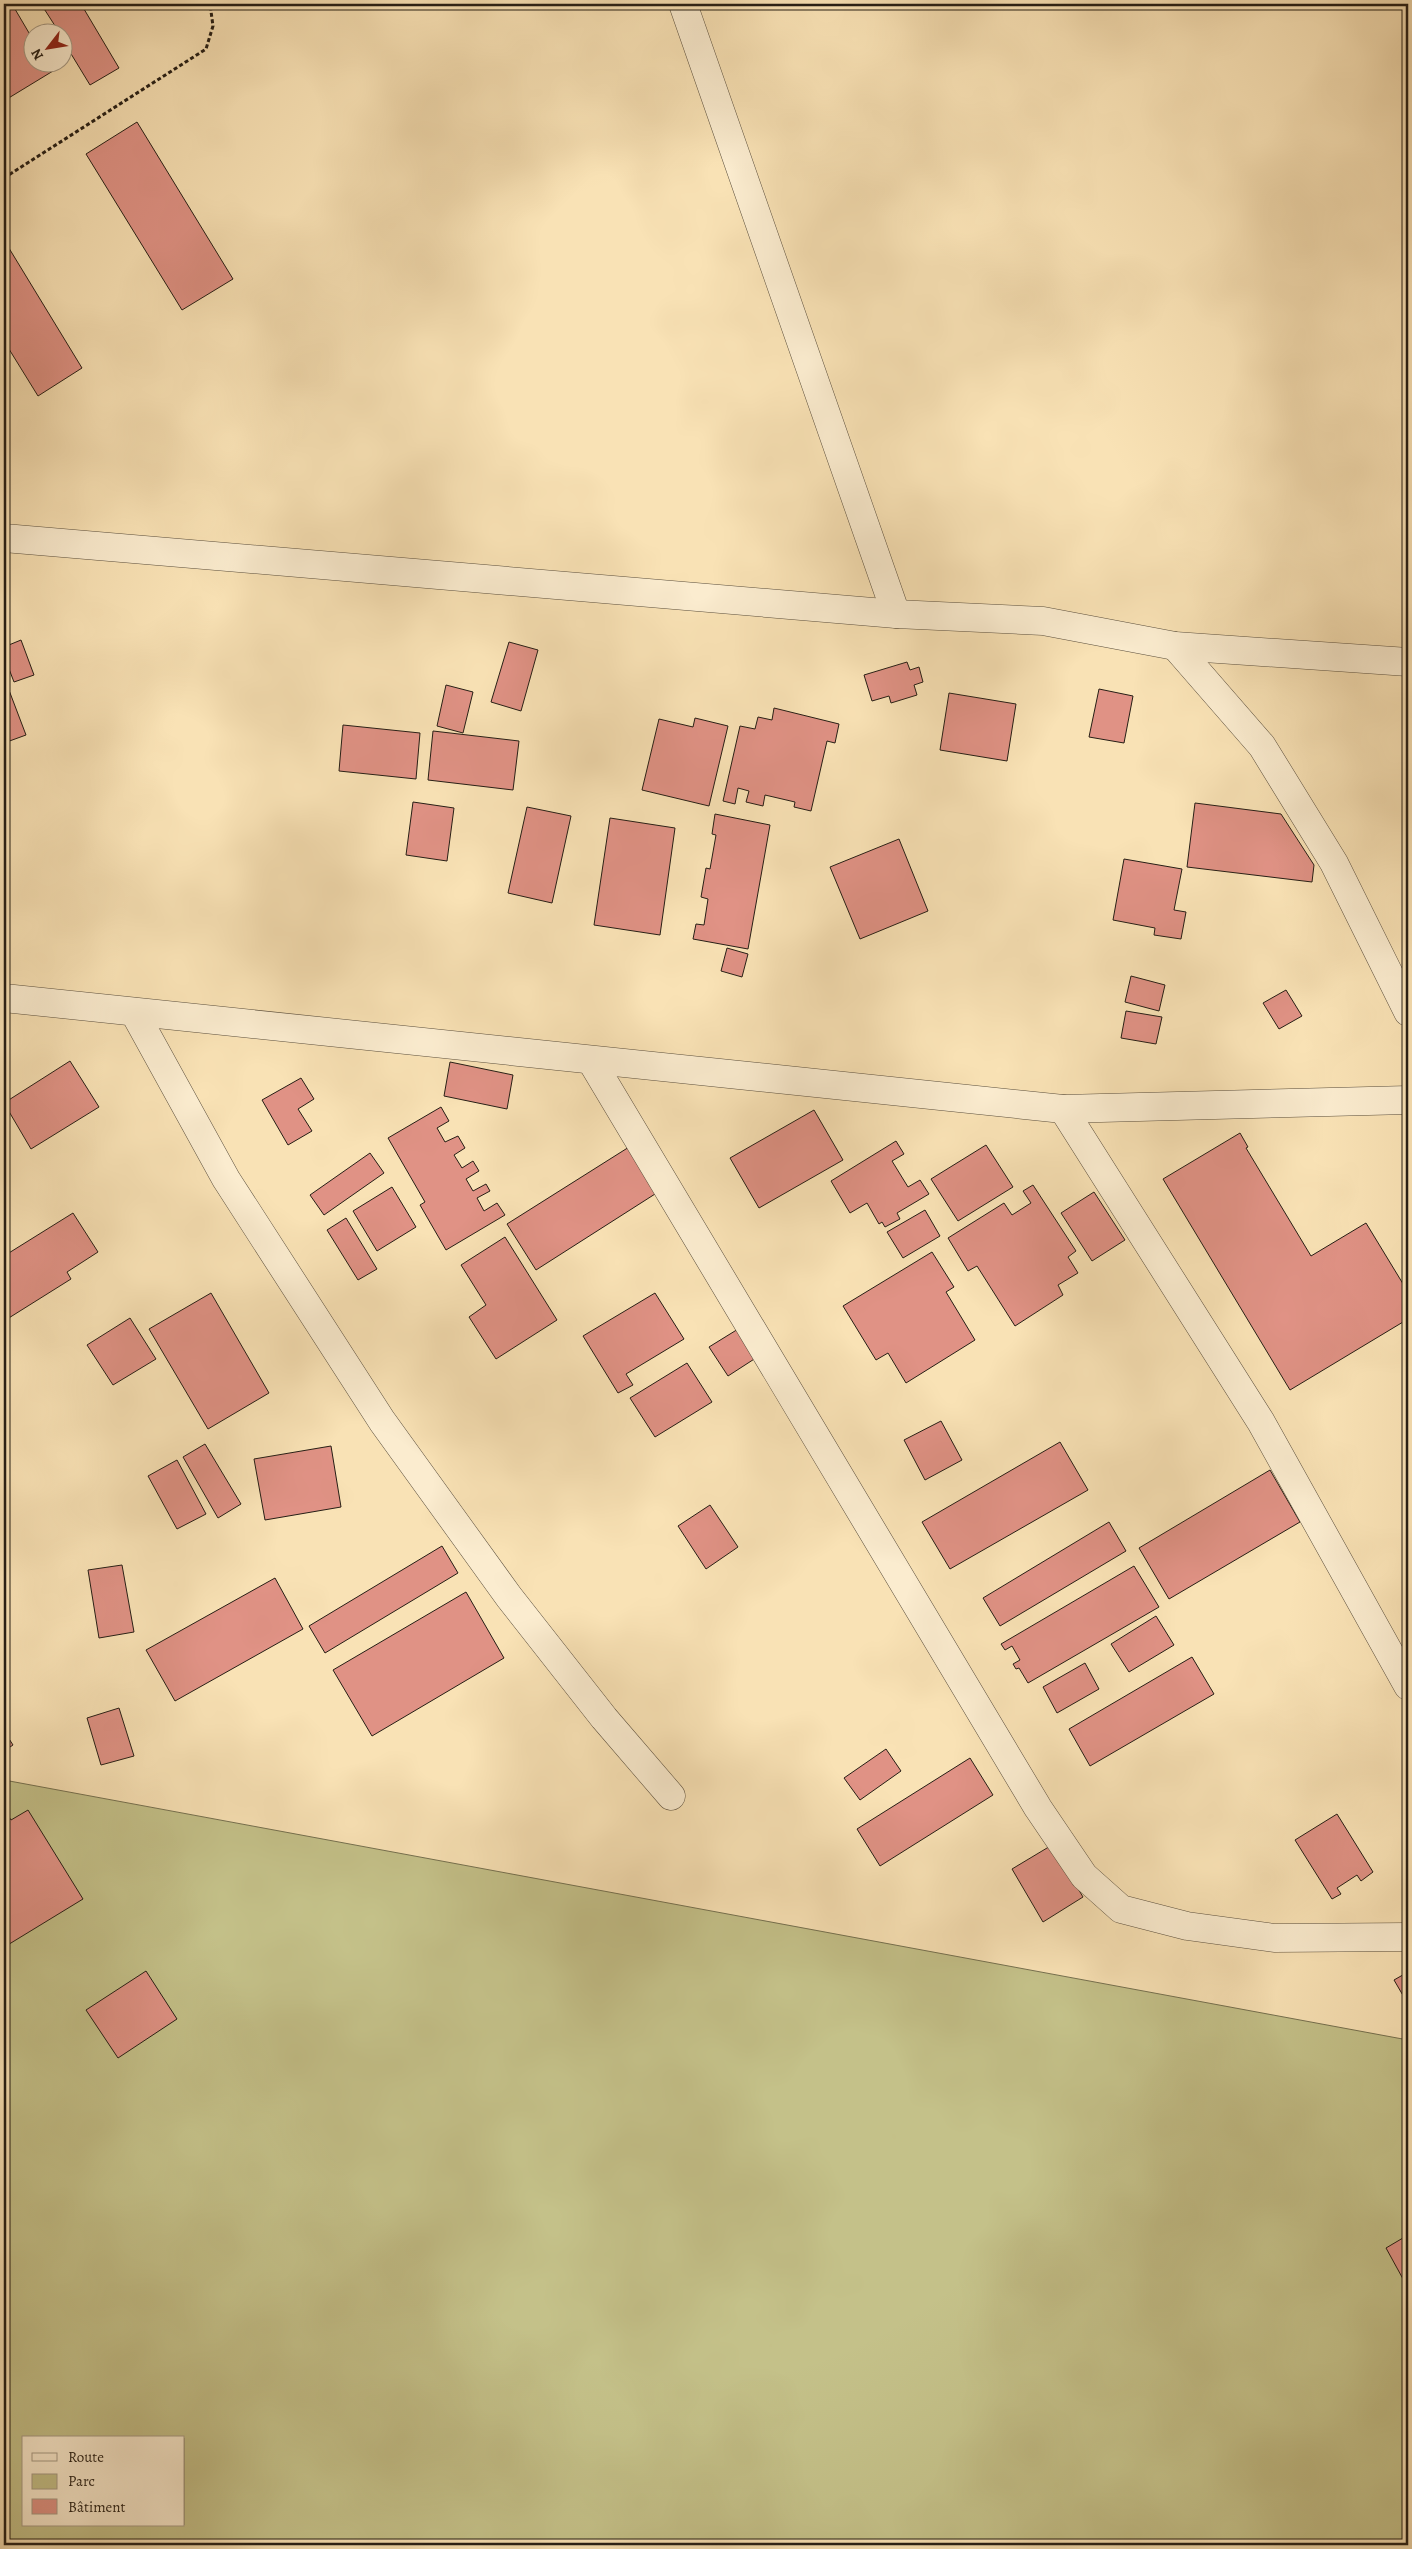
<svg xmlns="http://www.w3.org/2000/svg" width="1412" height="2549" font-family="Alegreya,serif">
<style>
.green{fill:#c4c189;stroke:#75704f;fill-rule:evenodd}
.building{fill:#e09285;stroke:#261e15}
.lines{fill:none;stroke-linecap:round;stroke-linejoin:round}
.street-casing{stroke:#5b4f3d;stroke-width:29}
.path{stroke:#261e15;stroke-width:3;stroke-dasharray:4 2.5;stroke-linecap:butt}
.street{stroke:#fbeccf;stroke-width:28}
</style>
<rect width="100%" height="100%" fill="#f9e2b5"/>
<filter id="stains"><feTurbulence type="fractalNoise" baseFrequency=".004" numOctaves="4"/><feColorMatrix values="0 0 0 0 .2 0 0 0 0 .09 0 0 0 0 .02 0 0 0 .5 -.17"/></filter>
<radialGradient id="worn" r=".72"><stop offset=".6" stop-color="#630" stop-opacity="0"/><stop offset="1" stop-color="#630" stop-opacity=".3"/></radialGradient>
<path class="green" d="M 4,1780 L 1408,2040 L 1408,2545 L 4,2545 ZM 24,2438 L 184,2438 L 184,2525 L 24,2525 Z"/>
<g class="building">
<path d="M 4,4 L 12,4 L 32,38 L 32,62 L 48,62 L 53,71 L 7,99 L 4,94 Z"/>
<path d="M 41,4 L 81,4 L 119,68 L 90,85 L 62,39 L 62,32 L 59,32 Z"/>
<path d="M 137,122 L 233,279 L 182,310 L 86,154 Z"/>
<path d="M 4,240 L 82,368 L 38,396 L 4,341 Z"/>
<path d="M 21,640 L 34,675 L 14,682 L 4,656 L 4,647 Z"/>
<path d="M 509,642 L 538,650 L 521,711 L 491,702 Z"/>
<path d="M 907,662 L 910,670 L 919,667 L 923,682 L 914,685 L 917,695 L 891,703 L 889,696 L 872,701 L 864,675 Z"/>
<path d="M 4,677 L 26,735 L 4,743 Z"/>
<path d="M 446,685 L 473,692 L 463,733 L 437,726 Z"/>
<path d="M 1099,689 L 1133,696 L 1124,743 L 1089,737 Z"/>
<path d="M 949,693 L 1016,704 L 1007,761 L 940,750 Z"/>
<path d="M 774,708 L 839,724 L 835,743 L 827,741 L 811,811 L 794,807 L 795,802 L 765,795 L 763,806 L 746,802 L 749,791 L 738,788 L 735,804 L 723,801 L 740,726 L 755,729 L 758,717 L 772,720 Z"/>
<path d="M 695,718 L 728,726 L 709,806 L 642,790 L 659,719 L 693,727 Z"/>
<path d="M 343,725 L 420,733 L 416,779 L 339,771 Z"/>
<path d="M 433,731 L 519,741 L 513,790 L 428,780 Z"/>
<path d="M 413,802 L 454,808 L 447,861 L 406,855 Z"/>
<path d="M 1195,803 L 1281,814 L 1314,865 L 1312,882 L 1187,867 Z"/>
<path d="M 527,807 L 571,816 L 552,903 L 508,893 Z"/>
<path d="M 715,814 L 770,825 L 748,949 L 693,939 L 696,924 L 704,925 L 708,899 L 701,897 L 706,868 L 710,869 L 716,835 L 712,834 Z"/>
<path d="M 610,818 L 675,828 L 660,935 L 594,925 Z"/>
<path d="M 899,839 L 928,911 L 860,939 L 830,867 Z"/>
<path d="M 1124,859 L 1182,869 L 1174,910 L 1186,912 L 1181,939 L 1154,935 L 1155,928 L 1113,920 Z"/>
<path d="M 727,948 L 748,954 L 742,977 L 721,971 Z"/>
<path d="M 1131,976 L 1165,985 L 1159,1011 L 1125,1002 Z"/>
<path d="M 1286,990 L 1302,1016 L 1279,1029 L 1263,1003 Z"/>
<path d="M 1126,1011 L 1162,1017 L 1156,1044 L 1121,1038 Z"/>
<path d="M 70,1061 L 99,1107 L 31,1149 L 4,1103 Z"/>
<path d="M 450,1062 L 513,1075 L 507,1109 L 444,1096 Z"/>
<path d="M 301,1078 L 314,1099 L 298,1109 L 312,1131 L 288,1145 L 262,1100 Z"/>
<path d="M 441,1107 L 449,1121 L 437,1128 L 445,1142 L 458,1136 L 465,1148 L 454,1155 L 462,1168 L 473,1161 L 479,1171 L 466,1179 L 473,1191 L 486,1184 L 490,1191 L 477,1198 L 484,1211 L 497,1203 L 505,1215 L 446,1250 L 420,1205 L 425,1202 L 388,1138 Z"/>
<path d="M 814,1110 L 843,1160 L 759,1208 L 730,1158 Z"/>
<path d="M 1240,1133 L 1248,1147 L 1246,1148 L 1311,1256 L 1366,1223 L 1408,1292 L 1408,1319 L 1290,1390 L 1163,1179 Z"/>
<path d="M 896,1141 L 904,1154 L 892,1161 L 908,1187 L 920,1180 L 929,1194 L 897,1213 L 900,1219 L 885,1227 L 882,1222 L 879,1224 L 867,1203 L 850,1213 L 831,1181 Z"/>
<path d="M 637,1142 L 666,1187 L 536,1270 L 507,1224 Z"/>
<path d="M 986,1145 L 1013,1187 L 958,1221 L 931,1179 Z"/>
<path d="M 370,1153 L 384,1173 L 324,1215 L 310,1195 Z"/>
<path d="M 1033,1185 L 1076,1251 L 1068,1257 L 1078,1273 L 1058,1285 L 1063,1295 L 1015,1326 L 977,1266 L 968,1271 L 948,1238 L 1004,1203 L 1012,1215 L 1031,1203 L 1023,1191 Z"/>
<path d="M 392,1187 L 416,1227 L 377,1251 L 353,1211 Z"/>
<path d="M 1094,1192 L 1125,1240 L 1092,1261 L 1061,1213 Z"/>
<path d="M 925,1210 L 940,1236 L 903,1258 L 887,1232 Z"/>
<path d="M 73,1213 L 98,1252 L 67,1272 L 71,1279 L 4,1321 L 4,1256 Z"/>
<path d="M 346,1218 L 377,1269 L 358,1280 L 327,1230 Z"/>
<path d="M 505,1237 L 557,1320 L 496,1359 L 469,1317 L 486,1305 L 461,1265 Z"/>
<path d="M 932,1252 L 954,1287 L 946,1292 L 975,1340 L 906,1383 L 888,1353 L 876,1360 L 843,1306 Z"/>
<path d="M 211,1293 L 269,1393 L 208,1429 L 149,1329 Z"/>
<path d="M 655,1293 L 684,1339 L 626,1374 L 633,1385 L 618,1393 L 583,1336 Z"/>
<path d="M 130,1318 L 156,1359 L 113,1385 L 87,1345 Z"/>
<path d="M 743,1326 L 762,1354 L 728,1376 L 709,1347 Z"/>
<path d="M 687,1363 L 712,1402 L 655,1437 L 630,1398 Z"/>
<path d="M 941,1421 L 962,1460 L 925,1480 L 904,1440 Z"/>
<path d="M 1060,1442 L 1088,1490 L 950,1569 L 922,1522 Z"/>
<path d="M 205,1444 L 241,1504 L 218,1518 L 183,1457 Z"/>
<path d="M 331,1446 L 341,1507 L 265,1520 L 254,1459 Z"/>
<path d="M 177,1460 L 206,1514 L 177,1529 L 148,1476 Z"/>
<path d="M 1270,1470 L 1300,1522 L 1169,1599 L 1139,1548 Z"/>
<path d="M 710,1505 L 738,1547 L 706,1569 L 678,1526 Z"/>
<path d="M 1109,1522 L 1126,1551 L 1000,1626 L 983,1598 Z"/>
<path d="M 442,1546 L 458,1573 L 325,1653 L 309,1626 Z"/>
<path d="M 122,1565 L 134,1632 L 99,1638 L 88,1570 Z"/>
<path d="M 1134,1566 L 1159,1607 L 1028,1683 L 1019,1668 L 1016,1669 L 1013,1664 L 1020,1660 L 1012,1646 L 1005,1650 L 1001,1644 Z"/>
<path d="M 275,1578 L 303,1629 L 175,1701 L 146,1650 Z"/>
<path d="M 466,1592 L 504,1658 L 372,1736 L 333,1670 Z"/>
<path d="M 1156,1616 L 1174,1645 L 1129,1672 L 1111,1644 Z"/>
<path d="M 1192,1657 L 1214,1694 L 1090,1766 L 1069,1729 Z"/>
<path d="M 1085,1663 L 1099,1689 L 1057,1713 L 1043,1687 Z"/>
<path d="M 119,1708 L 134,1756 L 101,1765 L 87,1718 Z"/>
<path d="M 4,1731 L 13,1745 L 4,1751 Z"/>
<path d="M 886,1749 L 901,1771 L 860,1800 L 844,1778 Z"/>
<path d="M 970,1758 L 993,1795 L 880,1866 L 857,1829 Z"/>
<path d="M 4,1809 L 11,1820 L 28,1810 L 83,1899 L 6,1946 L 4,1943 Z"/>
<path d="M 1337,1814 L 1373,1872 L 1361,1881 L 1357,1875 L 1337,1888 L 1341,1894 L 1332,1899 L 1295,1840 Z"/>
<path d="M 1052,1845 L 1083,1897 L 1043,1922 L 1012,1869 Z"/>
<path d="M 146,1971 L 177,2019 L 118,2058 L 86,2010 Z"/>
<path d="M 1408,1972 L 1408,2004 L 1394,1980 Z"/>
<path d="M 1408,2235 L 1408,2288 L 1386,2248 Z"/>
</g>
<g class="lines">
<defs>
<g id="street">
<path d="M 683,4 L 896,614"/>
<path d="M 4,538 L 896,614 L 1043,621 L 1175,646 L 1408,662"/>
<path d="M 1175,646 L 1262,746 L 1334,863 L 1408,1012"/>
<path d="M 4,998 L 1063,1109 L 1408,1100"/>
<path d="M 134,1012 L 226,1179 L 382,1421 L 509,1597 L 604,1718 L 671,1796"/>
<path d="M 592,1062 L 1038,1808 L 1084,1876 L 1121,1909 L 1187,1926 L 1274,1938 L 1408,1937"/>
<path d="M 1063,1109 L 1261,1422 L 1408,1686"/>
</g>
</defs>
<use href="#street" class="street-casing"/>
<path class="path" d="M 4,178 L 206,49 L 213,26 L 210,4"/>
<use href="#street" class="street"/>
</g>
<rect width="1412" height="2549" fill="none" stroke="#f9e2b5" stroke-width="20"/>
<rect x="5" y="5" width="1402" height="2539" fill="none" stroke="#261e15" stroke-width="2.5"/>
<rect x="10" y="10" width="1392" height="2529" fill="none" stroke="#261e15"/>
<rect x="22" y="2436" width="162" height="90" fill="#fbeccf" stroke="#a69a85"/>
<rect x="32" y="2453" width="25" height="8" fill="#fbeccf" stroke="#a69a85"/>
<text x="68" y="2462" font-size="15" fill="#261e15">Route</text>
<rect x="32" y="2474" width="25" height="15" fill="#c4c189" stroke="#a69a85"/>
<text x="68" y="2486" font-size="15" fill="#261e15">Parc</text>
<rect x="32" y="2499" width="25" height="15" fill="#e09285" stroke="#a69a85"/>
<text x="68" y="2512" font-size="15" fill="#261e15">Bâtiment</text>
<g transform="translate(48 48) rotate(239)"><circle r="24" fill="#fbeccf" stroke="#a69a85"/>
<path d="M0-4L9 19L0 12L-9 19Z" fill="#8f2418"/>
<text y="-8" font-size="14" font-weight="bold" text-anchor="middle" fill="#261e15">N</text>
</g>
<rect width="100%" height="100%" filter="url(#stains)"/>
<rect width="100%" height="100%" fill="url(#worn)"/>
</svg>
